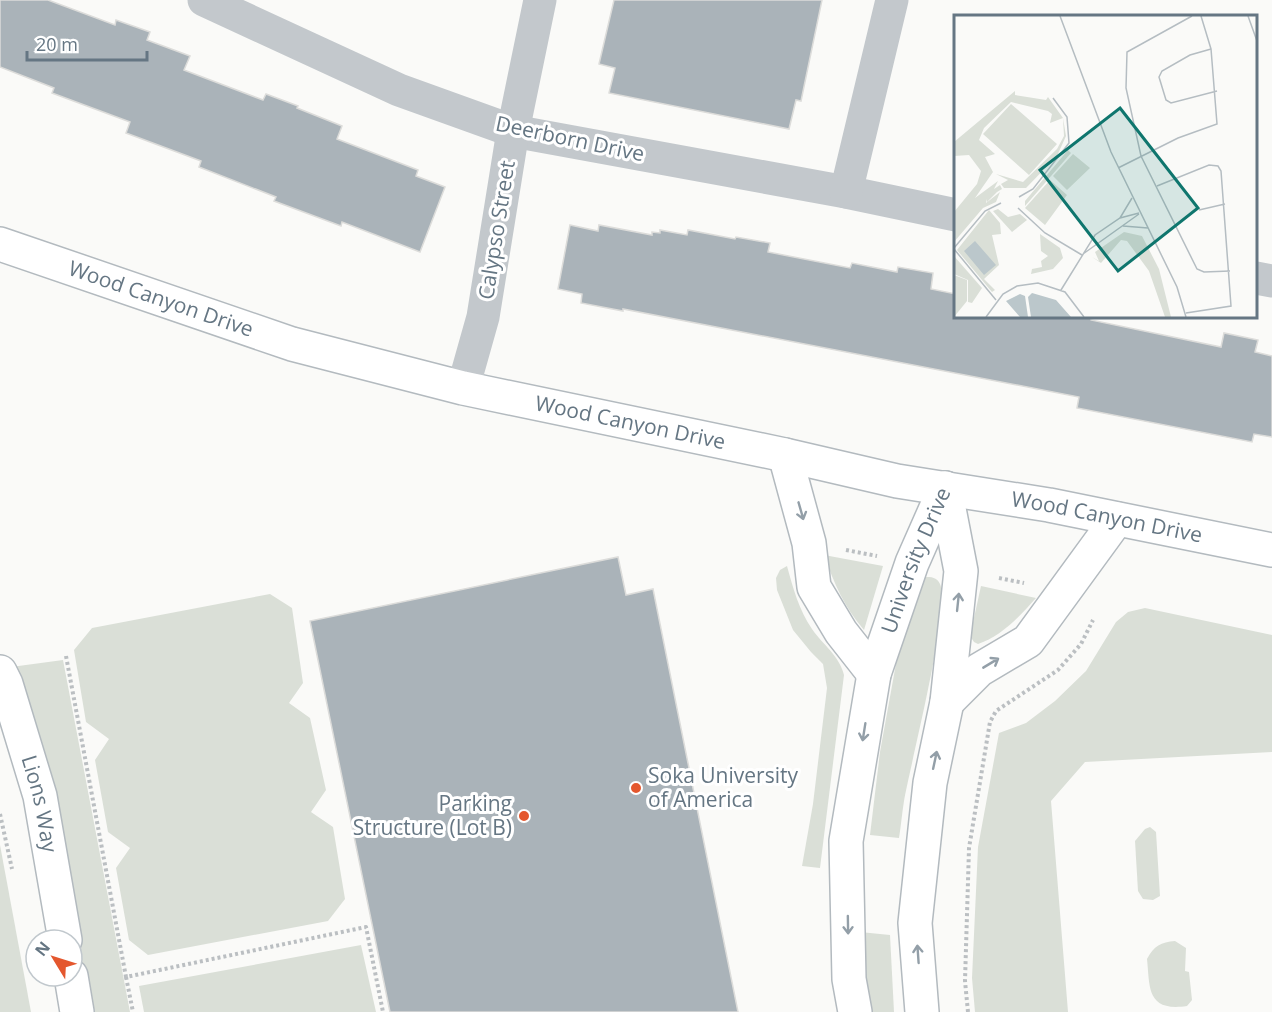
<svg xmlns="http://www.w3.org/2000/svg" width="1272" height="1012" font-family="'Open Sans',sans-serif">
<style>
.green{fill:#dadfd7}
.building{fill:#aab3b9;stroke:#dcdcda;stroke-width:1.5}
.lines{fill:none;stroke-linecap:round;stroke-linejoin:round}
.secondary-casing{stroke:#b3babf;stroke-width:36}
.path{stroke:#bbbfc2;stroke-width:4;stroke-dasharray:3 3;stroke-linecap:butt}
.street{stroke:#c3c8cc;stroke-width:33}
.secondary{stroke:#fff;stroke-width:33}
.oneway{stroke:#939fa8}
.poi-dot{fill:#e4572e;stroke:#fff;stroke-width:2}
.labels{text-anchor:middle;stroke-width:6;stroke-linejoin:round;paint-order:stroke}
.street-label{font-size:21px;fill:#657683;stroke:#fff}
.poi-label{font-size:21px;fill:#657683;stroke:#fff;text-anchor:start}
.inset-road{fill:none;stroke:#b5bdc2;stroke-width:1.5}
.view{fill:#0f766e;fill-opacity:0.15;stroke:#0f766e;stroke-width:3}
.inset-edge{fill:none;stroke:#657683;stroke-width:3}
</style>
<rect width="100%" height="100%" fill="#fafaf8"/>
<g class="green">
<path d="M 824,555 L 883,566 L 864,630 C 844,607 834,583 824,555 Z"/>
<path d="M 787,566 C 793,588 799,610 812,629 C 823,645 839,655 844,675 L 820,868 L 802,866 L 813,804 L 827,688 L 823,664 L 811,652 L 793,630 L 777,590 L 776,578 L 780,570 Z"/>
<path d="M 925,577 C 931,577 937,577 940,584 C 951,607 910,766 904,801 C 902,813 901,826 899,838 L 870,835 L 880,752 L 901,636 Z"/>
<path d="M 981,586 L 1036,598 C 1020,616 1002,636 978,644 L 974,642 L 970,636 Z"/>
<path d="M 270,594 L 292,608 L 303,683 L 289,703 L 310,718 L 326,790 L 311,812 L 333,827 L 345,899 L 328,921 L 148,955 L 129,940 L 116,868 L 130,848 L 108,832 L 95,760 L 109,739 L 86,722 L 74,650 L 92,628 Z"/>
<path d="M 1145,608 L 1272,635 L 1272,752 L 1085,762 L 1051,801 L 1068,1012 L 975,1012 L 972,978 L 978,847 L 999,733 L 1026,723 L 1055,701 L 1086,671 L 1116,622 L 1128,612 Z"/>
<path d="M 63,660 L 130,1012 L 90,1012 L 46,787 L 11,667 Z"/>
<path d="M 1150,827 L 1156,832 L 1160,896 L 1153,900 L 1143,899 L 1138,891 L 1135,841 L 1145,829 Z"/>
<path d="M 0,845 L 31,1012 L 0,1012 Z"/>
<path d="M 860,932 L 890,935 L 894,1012 L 870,1012 Z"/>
<path d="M 1175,941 L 1186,948 L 1185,971 L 1189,972 L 1192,1000 L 1187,1006 C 1146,1012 1150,987 1147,959 C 1154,946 1161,942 1175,941 Z"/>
<path d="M 361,945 L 376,1012 L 144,1012 L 139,986 Z"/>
</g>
<g class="building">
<path d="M 0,0 L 48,0 L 115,25 L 116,20 L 150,32 L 147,40 L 190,56 L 184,70 L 263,100 L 266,94 L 298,106 L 297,108 L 342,126 L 337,139 L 418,170 L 416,176 L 445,187 L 420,252 L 342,222 L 341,226 L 274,201 L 276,197 L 199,167 L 201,161 L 126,133 L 130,122 L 52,93 L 54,88 L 0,67 Z"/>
<path d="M 614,0 L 822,0 L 801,101 L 796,100 L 789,129 L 609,93 L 615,68 L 599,64 Z"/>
<path d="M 570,225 L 598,231 L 599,225 L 652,235 L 652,232 L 660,233 L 660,230 L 687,235 L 688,230 L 735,239 L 736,237 L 770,243 L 768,252 L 850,268 L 852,263 L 897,272 L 898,267 L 933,273 L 931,289 L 956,294 L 956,316 L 1091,316 L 1091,320 L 1221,347 L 1224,333 L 1258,340 L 1255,352 L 1272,356 L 1272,437 L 1254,434 L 1252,442 L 1077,408 L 1079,397 L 623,309 L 623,311 L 581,303 L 582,294 L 558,289 Z"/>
<path d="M 618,557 L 626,595 L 653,589 L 738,1012 L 390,1012 L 310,621 Z"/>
</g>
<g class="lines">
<defs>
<g id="secondary">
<path id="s1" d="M 0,244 L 292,344 L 463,388 L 785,455 L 897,481 L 1049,505 L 1272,550"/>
<path d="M 785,455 L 809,543 L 814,587 L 841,632 L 874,674"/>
<path id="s2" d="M 0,672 L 6,684 L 40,796 L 65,940"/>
<path d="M 947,702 L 979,670 L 1028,641 L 1117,519"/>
<path d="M 71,976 L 77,1012"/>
<path id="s3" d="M 855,1012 L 849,979 L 846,841 L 874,674 L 912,563 L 945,488"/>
<path d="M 922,1012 L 915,923 L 930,783 L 947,702 L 961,571 L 945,488"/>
</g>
</defs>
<use href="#secondary" class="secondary-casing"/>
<g class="path">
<path d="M 846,550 L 877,556"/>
<path d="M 999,578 L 1024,583"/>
<path d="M 66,656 L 126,977 L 366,927 L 383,1012"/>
<path d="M 0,814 L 12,869"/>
<path d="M 126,977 L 133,1012"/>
<path d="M 968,1012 L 965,981 L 969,848 L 990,722 L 996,711 L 1058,670 L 1081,644 L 1093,620"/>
</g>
<g class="street">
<path d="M 204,0 L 399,90 L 513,131 L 846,192 L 956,215"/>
<path d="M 846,192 L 892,0"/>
<path d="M 1256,278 L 1272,281"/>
<path d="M 463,388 L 483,317 L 513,131 L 540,0"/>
</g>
<use href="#secondary" class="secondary"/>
</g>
<defs><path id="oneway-shaft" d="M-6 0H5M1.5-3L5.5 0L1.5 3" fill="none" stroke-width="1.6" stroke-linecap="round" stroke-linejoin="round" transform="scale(1.5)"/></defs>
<g class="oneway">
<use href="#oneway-shaft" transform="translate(801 511) rotate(74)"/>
<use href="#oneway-shaft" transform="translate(958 602) rotate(-84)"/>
<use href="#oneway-shaft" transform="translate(991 663) rotate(-31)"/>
<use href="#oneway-shaft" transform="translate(864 732) rotate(99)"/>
<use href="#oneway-shaft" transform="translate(935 760) rotate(-78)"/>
<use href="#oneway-shaft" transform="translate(848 925) rotate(89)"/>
<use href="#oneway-shaft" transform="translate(918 954) rotate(-94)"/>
</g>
<g class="poi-dot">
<circle cx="636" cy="788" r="6"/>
<circle cx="524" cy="816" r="6"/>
</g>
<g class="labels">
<g class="street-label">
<text transform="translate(570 139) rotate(12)" y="7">Deerborn Drive</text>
<text transform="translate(497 230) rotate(-81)" y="7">Calypso Street</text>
<text dy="7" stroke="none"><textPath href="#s1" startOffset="170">Wood Canyon Drive</textPath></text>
<text dy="7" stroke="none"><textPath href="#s1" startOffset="656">Wood Canyon Drive</textPath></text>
<text dy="7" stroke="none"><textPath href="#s1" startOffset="1142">Wood Canyon Drive</textPath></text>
<text dy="7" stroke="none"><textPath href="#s3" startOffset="462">University Drive</textPath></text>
<text dy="7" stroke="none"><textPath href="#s2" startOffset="138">Lions Way</textPath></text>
</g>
<g class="poi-label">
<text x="648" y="783">Soka University<tspan x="648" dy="24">of America</tspan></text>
<text x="512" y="811" text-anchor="end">Parking<tspan x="512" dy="24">Structure (Lot B)</tspan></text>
</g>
</g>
<g transform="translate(954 15)">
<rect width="303" height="303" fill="#fafaf8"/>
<path d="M 61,76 L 61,80 L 92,85 L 94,82 L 109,103 L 96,108 L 98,99 L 94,96 L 57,87 L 30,113 L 25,125 L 41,139 L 31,142 L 39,157 L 21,183 L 44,166 L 40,174 L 46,170 L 48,174 L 43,177 L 33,187 L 33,184 L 32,188 L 46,177 L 42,187 L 29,193 L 0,227 L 0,197 L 23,169 L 27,156 L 15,140 L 0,141 L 0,127 ZM 57,89 L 103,129 L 75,160 L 29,119 ZM 109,103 L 112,121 L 103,141 L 72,173 L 50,173 L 47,169 L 54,165 L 42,159 L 69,167 L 103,134 L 110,121 ZM 114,135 L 117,138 L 71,191 L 71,186 ZM 119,139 L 136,153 L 113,175 L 99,161 ZM 96,165 L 113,180 L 91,210 L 71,193 ZM 44,194 L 54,202 L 66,199 L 73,205 L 58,217 L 39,196 ZM 35,195 L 46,208 L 47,219 L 38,220 L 45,250 L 30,264 L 41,275 L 38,277 L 3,235 ZM 170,217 L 188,221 L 205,254 L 217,302 L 211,302 L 195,256 L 173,226 L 167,225 L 147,248 L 138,242 L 145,246 L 141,237 ZM 86,219 L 106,233 L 109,243 L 99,254 L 77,259 L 78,254 L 88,252 L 87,246 L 94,241 L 87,236 ZM 0,241 L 28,273 L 18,288 L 14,287 L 14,265 L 0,259 ZM 0,260 L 13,265 L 13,286 L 0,302 Z" fill="#dadfd7"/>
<path d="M 21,226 L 42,250 L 30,260 L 10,236 ZM 78,278 L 102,285 L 117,302 L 77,302 L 74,282 ZM 66,279 L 71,281 L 74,302 L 66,302 L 52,286 Z" fill="#bbc7cb"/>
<path class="inset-road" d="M 106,1 L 157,137 L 223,272 L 232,302M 238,1 L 173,37 L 172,73 L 187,141 L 243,254 L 250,257 L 276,256M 294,1 L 303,26M 257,34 L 236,40 L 208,56 L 205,62 L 212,85 L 217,88 L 263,76M 164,153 L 224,123 L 263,109 L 257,34 L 247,1M 203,171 L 255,150 L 264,151 L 267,156 L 277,291 L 232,298M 65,182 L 79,174 L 115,128 L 113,102 L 99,83M 64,193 L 91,218 L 128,240M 245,195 L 271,189M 166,203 L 178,183M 169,211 L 194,213M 0,233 L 31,196 L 47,188M 0,234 L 42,285M 129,239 L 185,199M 107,275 L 141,220 L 166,203 L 185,198M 32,302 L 49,279 L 63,271 L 84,268 L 111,277 L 130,302"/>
<path class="view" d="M 166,93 L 244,193 L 164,256 L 86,155 Z"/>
<rect width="303" height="303" class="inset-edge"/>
</g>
<g transform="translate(54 958) rotate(308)"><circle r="28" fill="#ffffff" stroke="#c1c8cd" stroke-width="1.5"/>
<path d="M0-4.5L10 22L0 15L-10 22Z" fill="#e4572e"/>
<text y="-9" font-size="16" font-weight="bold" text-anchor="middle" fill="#657683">N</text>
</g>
<path d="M27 51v9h120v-9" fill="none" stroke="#657683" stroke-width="3"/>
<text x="36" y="51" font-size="18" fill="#657683" stroke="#ffffff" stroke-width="4.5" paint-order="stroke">20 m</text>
</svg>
